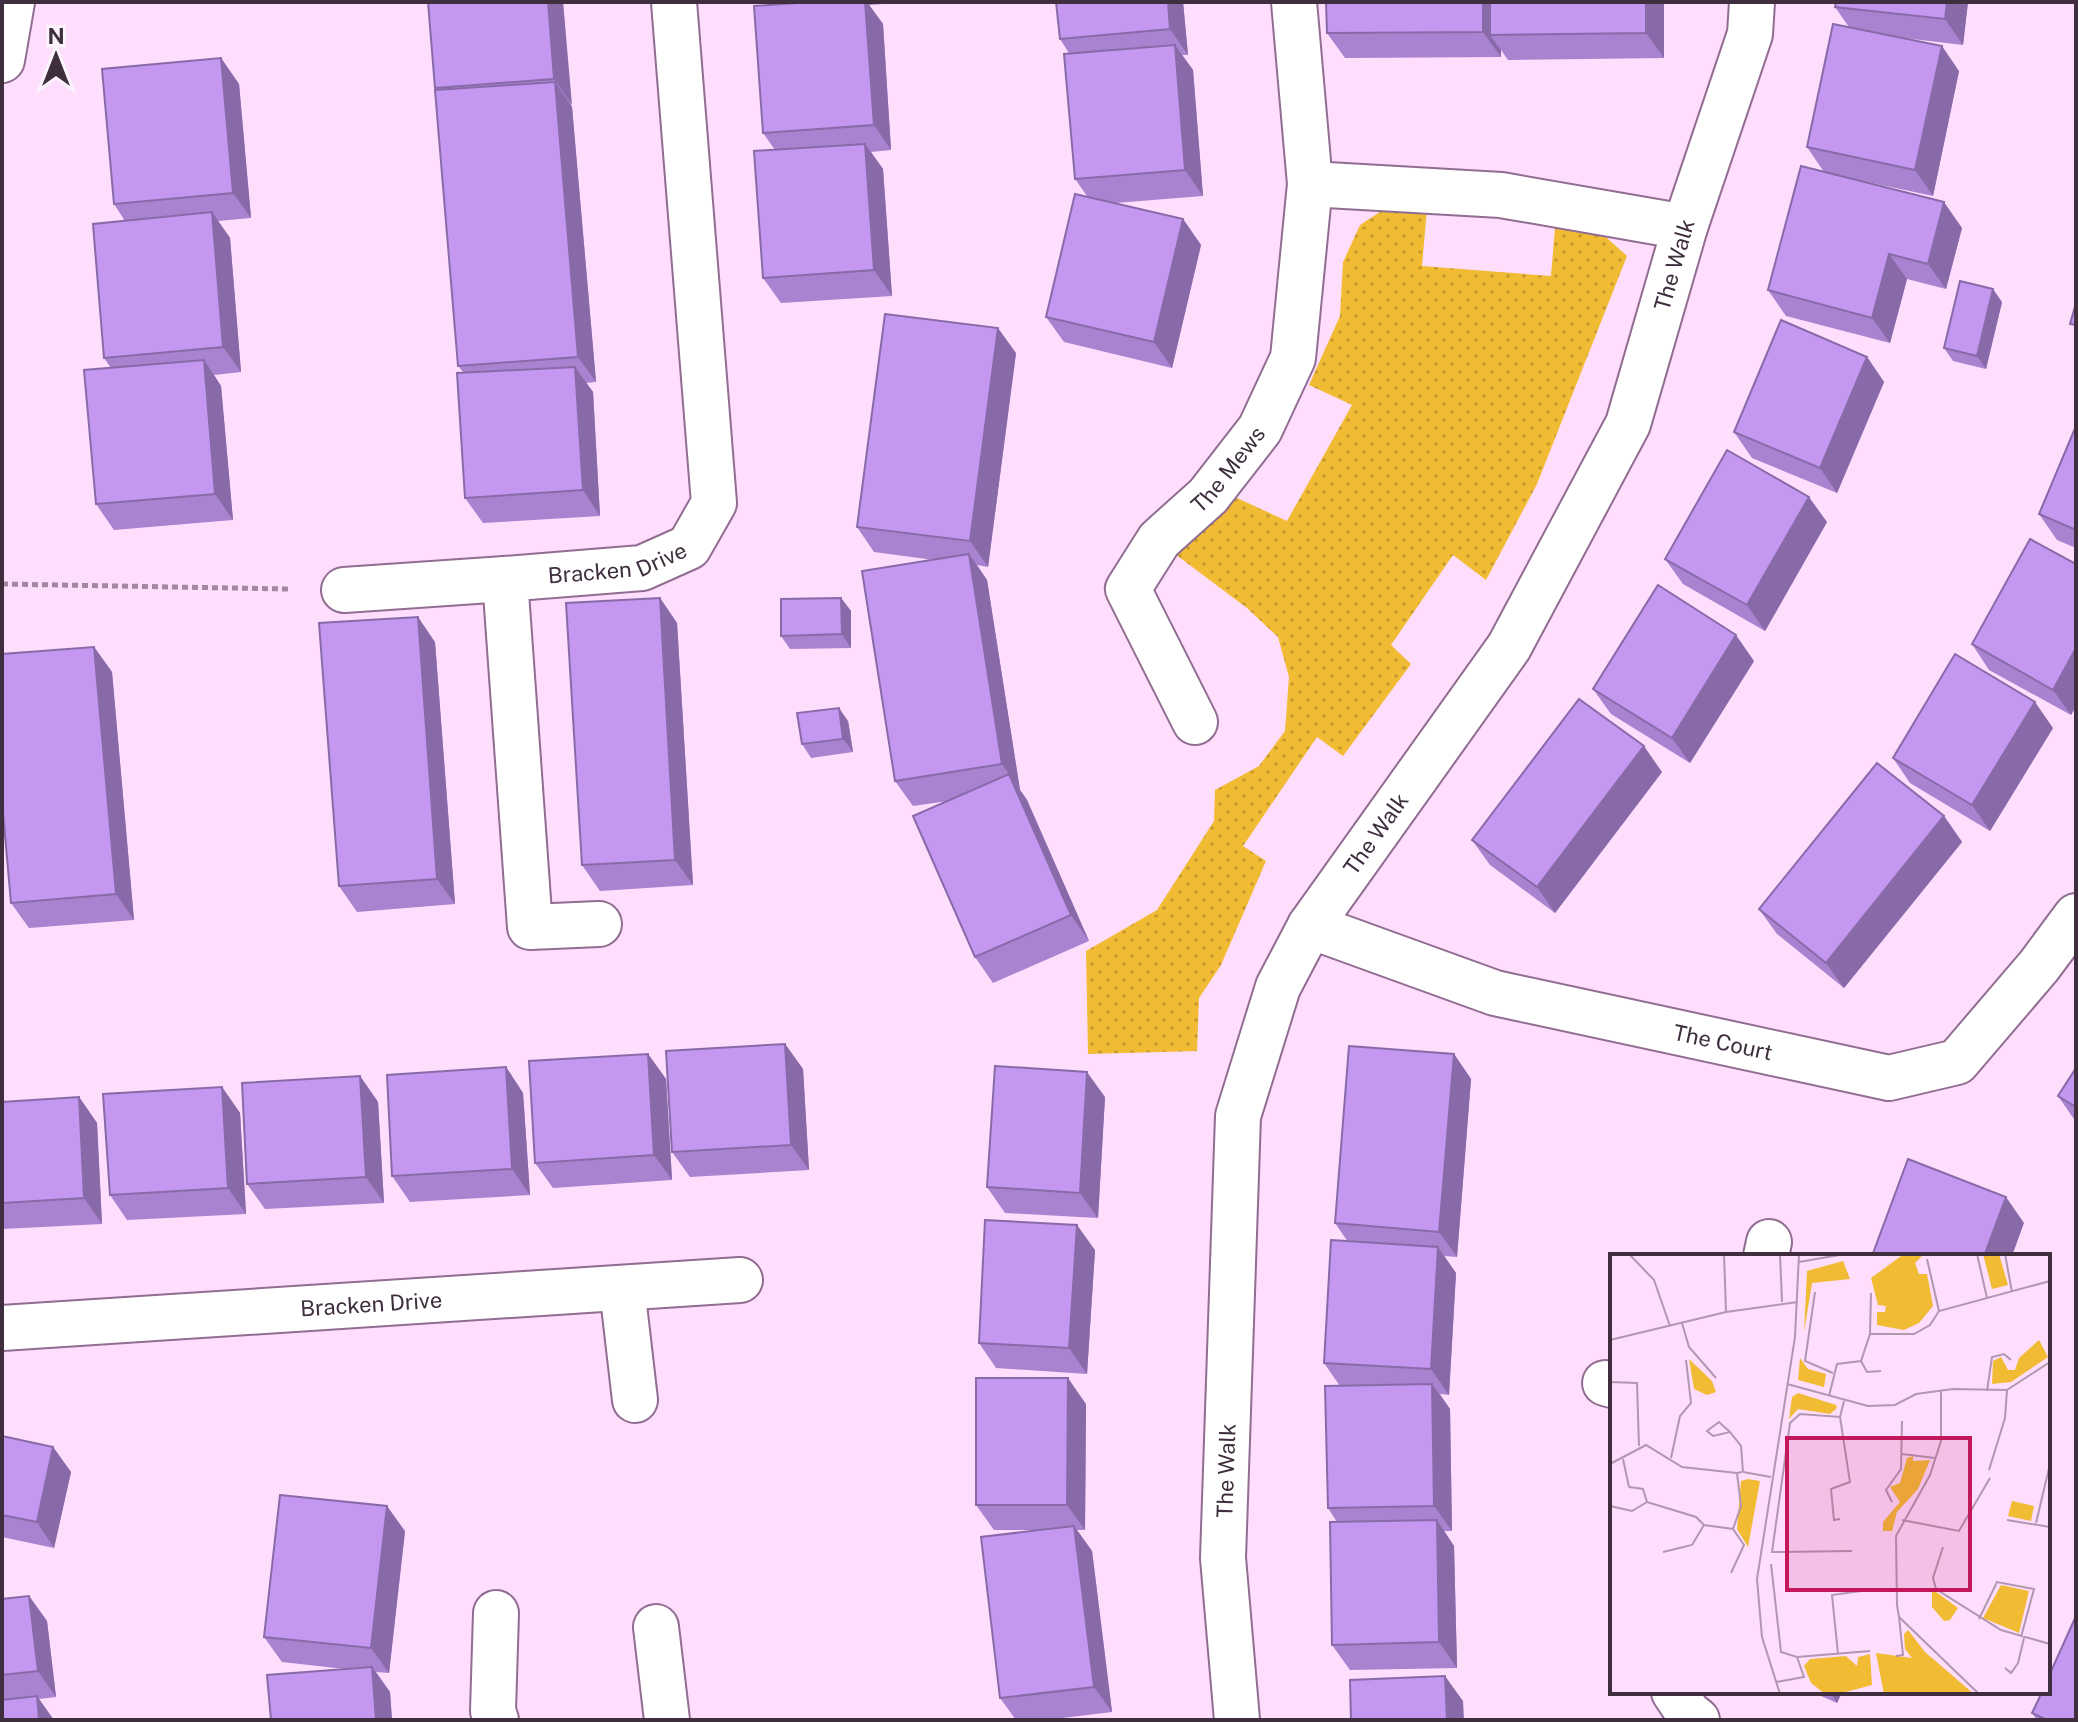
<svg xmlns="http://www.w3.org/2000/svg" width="2078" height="1722" font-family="'Public Sans',sans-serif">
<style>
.grass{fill:url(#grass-dots)}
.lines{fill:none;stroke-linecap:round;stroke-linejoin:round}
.minor-casing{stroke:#906d91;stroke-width:48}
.path{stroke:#a188a0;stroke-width:5;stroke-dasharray:6 4;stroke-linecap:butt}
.minor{stroke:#fff;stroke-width:44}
.wall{fill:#a983cf}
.shaded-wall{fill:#896aa9}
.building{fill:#c498f1;stroke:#896aa9;stroke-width:2}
.labels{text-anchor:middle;stroke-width:6;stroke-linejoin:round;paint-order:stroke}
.street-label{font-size:22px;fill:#3e2e3e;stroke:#fcf4fc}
.inset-road{fill:none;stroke:#b197b1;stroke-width:2}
.view{fill:#c2185b;fill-opacity:0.15;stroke:#c2185b;stroke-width:4}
.inset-edge{fill:none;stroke:#3e2e3e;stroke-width:4}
</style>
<defs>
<pattern id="grass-dots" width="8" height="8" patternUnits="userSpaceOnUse" patternTransform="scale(2)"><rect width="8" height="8" fill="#f1bc33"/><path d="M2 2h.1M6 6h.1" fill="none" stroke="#c5992d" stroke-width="1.8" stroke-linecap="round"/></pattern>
</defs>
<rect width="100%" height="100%" fill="#feddfd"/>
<path class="grass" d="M 1389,206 L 1427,209 L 1422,266 L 1551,276 L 1555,228 L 1598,230 L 1627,256 L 1537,484 L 1486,580 L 1453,555 L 1391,645 L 1411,664 L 1343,756 L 1317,737 L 1243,846 L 1266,861 L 1221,965 L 1199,998 L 1197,1051 L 1088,1054 L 1086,951 L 1157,910 L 1214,821 L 1215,790 L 1259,766 L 1285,731 L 1289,677 L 1278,637 L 1247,608 L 1175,554 L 1237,498 L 1287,521 L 1352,405 L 1309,385 L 1340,316 L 1343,262 L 1360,225 Z"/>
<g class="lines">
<defs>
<g id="minor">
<path d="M 2,60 L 12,2"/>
<path d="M 1310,184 L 1501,195 L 1685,227"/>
<path d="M 344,590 L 505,579"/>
<path id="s1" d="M 1195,722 L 1128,589 L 1159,540 L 1208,496 L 1260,429 L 1293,358 L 1310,184 L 1294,2"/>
<path id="s2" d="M 599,924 L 530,927 L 505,579 L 642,568 L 689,547 L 714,503 L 674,2"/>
<path id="s3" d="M 1310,926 L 1495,993 L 1889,1078 L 1957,1062 L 2039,966 L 2076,916"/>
<path d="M 1766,1256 L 1769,1242"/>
<path d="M 622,1288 L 635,1400"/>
<path id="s4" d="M 2,1328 L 740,1280"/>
<path d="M 1605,1383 L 1612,1385"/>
<path d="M 656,1627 L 667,1720"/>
<path d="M 1674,1692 L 1688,1713 L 1697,1720"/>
<path d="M 496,1720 L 493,1711 L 496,1613"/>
<path id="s5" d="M 1237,1720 L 1223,1558 L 1238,1116 L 1278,987 L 1310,926 L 1509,647 L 1628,424 L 1685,227 L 1750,34 L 1752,2"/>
</g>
</defs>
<use href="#minor" class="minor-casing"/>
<path class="path" d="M 2,584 L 289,589"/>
<use href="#minor" class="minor"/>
</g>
<g class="wall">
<path d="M 563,2 L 571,105 L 572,107 L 596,382 L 586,383 L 593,392 L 600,516 L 483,523 L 465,498 L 464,373 L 458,366 L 437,90 L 435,88 Z"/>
<path d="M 765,2 L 882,2 L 883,4 L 869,5 L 883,24 L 891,150 L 871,152 L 883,169 L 892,296 L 781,303 L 763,278 L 775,150 L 763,133 L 767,5 Z"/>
<path d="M 1183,2 L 1188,55 L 1182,55 L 1193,70 L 1203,196 L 1115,203 L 1183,219 L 1201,245 L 1172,368 L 1064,342 L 1046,317 L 1087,196 L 1075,179 L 1069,53 L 1060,39 Z"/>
<path d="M 1326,2 L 1664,2 L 1664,58 L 1508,60 L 1501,50 L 1501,57 L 1345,58 L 1327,33 Z"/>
<path d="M 1836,2 L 1968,2 L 1963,45 L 1904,38 L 1959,71 L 1933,196 L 1839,176 L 1962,228 L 1946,289 L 1907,279 L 1890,343 L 1786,316 L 1768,290 L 1824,172 L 1807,147 L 1849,27 L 1835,7 Z"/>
<path d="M 221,58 L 239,84 L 251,218 L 218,221 L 230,238 L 241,372 L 214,375 L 221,386 L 233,520 L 114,530 L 96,504 L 111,368 L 104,358 L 125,221 L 114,204 Z"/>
<path d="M 2002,302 L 1986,369 L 1953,361 L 1944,348 Z"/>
<path d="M 1016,353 L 988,567 L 977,565 L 987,580 L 1020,790 L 1027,800 L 1089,941 L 993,983 L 975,957 L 948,801 L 913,806 L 895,781 L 934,560 L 874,552 L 857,527 Z"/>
<path d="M 1867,357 L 1884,382 L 1837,493 L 1752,458 L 1734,432 Z"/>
<path d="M 2076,426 L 2076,548 L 2057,540 L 2039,514 Z"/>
<path d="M 1827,522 L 1765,631 L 1683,584 L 1665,559 Z"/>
<path d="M 2030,539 L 2071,715 L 1989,670 L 1972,644 Z"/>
<path d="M 660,598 L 677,623 L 693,885 L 600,891 L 582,865 Z"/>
<path d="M 841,598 L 851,611 L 851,648 L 790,649 L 781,636 Z"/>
<path d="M 435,642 L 455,904 L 357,912 L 339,886 Z"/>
<path d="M 94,647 L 112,672 L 134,920 L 29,928 L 11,903 Z"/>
<path d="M 1754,661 L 1690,763 L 1611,714 L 1593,689 Z"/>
<path d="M 848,721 L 853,752 L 811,758 L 802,744 Z"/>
<path d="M 2053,728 L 1990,831 L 1910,783 L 1893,758 Z"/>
<path d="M 1662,772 L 1555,913 L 1490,865 L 1472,840 Z"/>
<path d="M 1944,816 L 1962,842 L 1844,988 L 1777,934 L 1759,909 Z"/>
<path d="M 785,1044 L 803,1069 L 809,1170 L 690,1177 L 672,1152 Z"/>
<path d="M 648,1054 L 666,1079 L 672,1180 L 553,1188 L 535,1163 Z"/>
<path d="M 1454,1054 L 1471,1079 L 1457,1257 L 1444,1256 L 1456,1273 L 1449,1395 L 1440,1394 L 1450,1409 L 1452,1531 L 1444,1531 L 1454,1546 L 1457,1668 L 1350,1670 L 1332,1645 L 1337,1522 L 1328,1508 L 1340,1386 L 1324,1363 L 1348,1242 L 1335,1223 Z"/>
<path d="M 506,1067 L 523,1093 L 530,1195 L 410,1202 L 392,1176 Z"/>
<path d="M 2076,1068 L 2076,1122 L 2058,1096 Z"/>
<path d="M 360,1076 L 378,1102 L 384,1203 L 265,1209 L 247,1184 Z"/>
<path d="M 222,1087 L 240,1113 L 246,1214 L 127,1220 L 110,1195 Z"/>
<path d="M 79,1097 L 97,1123 L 102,1224 L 2,1229 L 2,1102 Z"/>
<path d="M 1105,1097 L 1098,1218 L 1005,1213 L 987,1187 Z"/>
<path d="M 1095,1250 L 1087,1374 L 996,1368 L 979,1343 Z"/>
<path d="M 1086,1404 L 1085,1530 L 1077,1530 L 1092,1551 L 1112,1712 L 1046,1720 L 1016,1720 L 1000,1698 L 1037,1530 L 994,1530 L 976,1505 Z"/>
<path d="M 2,1436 L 53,1447 L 71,1472 L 54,1548 L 2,1537 Z"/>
<path d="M 405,1531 L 389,1673 L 376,1672 L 390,1692 L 392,1720 L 271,1720 L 345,1669 L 282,1662 L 264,1637 Z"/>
<path d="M 29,1596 L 47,1621 L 56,1697 L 39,1699 L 2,1720 L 2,1599 Z"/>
<path d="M 1812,1692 L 1842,1692 L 1837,1703 Z"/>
<path d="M 2032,1713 L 2076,1720 L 2037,1720 Z"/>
</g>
<g class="shaded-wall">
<path d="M 548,2 L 563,2 L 572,105 L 554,79 Z"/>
<path d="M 865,2 L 867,2 L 883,24 L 891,150 L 874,125 Z"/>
<path d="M 1168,2 L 1183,2 L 1188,55 L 1170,29 Z"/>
<path d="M 1483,2 L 1500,2 L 1490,35 L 1501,50 L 1501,57 L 1483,32 Z"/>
<path d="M 1646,2 L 1664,2 L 1664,58 L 1646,33 Z"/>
<path d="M 1947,2 L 1968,2 L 1963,45 L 1945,19 Z"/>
<path d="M 1175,45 L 1193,70 L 1203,196 L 1185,170 Z"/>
<path d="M 1942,46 L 1959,71 L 1933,196 L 1915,170 Z"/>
<path d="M 221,58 L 239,84 L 251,218 L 233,193 Z"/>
<path d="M 555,82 L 572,107 L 596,382 L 578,357 Z"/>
<path d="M 865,144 L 883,169 L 892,296 L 874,270 Z"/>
<path d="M 1944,202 L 1962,228 L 1946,289 L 1928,264 Z"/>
<path d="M 212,212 L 230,238 L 241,372 L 223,347 Z"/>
<path d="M 1183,219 L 1201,245 L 1172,368 L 1154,342 Z"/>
<path d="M 1889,254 L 1907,279 L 1890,343 L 1872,318 Z"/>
<path d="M 1993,289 L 2002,302 L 1986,369 L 1977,356 Z"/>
<path d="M 998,328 L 1016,353 L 988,567 L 970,541 Z"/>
<path d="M 1867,357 L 1884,382 L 1837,493 L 1820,468 Z"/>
<path d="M 204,360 L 221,386 L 233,520 L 215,494 Z"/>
<path d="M 575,367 L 593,392 L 600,516 L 583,490 Z"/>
<path d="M 1809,497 L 1827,522 L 1765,631 L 1747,605 Z"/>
<path d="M 969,554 L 987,580 L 1020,790 L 1002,764 Z"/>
<path d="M 660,598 L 677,623 L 693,885 L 675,860 Z"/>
<path d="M 841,598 L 851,611 L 851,648 L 842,634 Z"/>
<path d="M 418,617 L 435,642 L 455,904 L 437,879 Z"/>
<path d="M 1736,635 L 1754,661 L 1690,763 L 1672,738 Z"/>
<path d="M 94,647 L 112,672 L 134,920 L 116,894 Z"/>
<path d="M 2076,648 L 2076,707 L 2071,715 L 2053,690 Z"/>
<path d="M 2035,702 L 2053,728 L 1990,831 L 1972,805 Z"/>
<path d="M 839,708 L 848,721 L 853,752 L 843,739 Z"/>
<path d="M 1644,746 L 1662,772 L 1555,913 L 1537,887 Z"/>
<path d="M 1009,774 L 1027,800 L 1089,941 L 1071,915 Z"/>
<path d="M 1944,816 L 1962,842 L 1844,988 L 1826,963 Z"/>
<path d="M 785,1044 L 803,1069 L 809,1170 L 791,1145 Z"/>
<path d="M 648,1054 L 666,1079 L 672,1180 L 654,1155 Z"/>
<path d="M 1454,1054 L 1471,1079 L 1457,1257 L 1439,1232 Z"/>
<path d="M 506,1067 L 523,1093 L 530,1195 L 512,1169 Z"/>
<path d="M 1087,1072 L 1105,1097 L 1098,1218 L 1080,1193 Z"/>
<path d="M 360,1076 L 378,1102 L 384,1203 L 366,1177 Z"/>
<path d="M 222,1087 L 240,1113 L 246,1214 L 228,1188 Z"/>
<path d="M 79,1097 L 97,1123 L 102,1224 L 84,1198 Z"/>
<path d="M 2006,1197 L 2024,1223 L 2012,1256 L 1984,1256 Z"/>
<path d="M 1077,1225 L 1095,1250 L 1087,1374 L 1069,1348 Z"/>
<path d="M 1438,1247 L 1456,1273 L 1449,1395 L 1431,1369 Z"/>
<path d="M 1068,1378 L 1086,1404 L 1085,1530 L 1067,1505 Z"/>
<path d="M 1432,1384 L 1450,1409 L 1452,1531 L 1434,1506 Z"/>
<path d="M 53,1447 L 71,1472 L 54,1548 L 37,1522 Z"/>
<path d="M 387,1506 L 405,1531 L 389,1673 L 371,1648 Z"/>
<path d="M 1437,1520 L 1454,1546 L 1457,1668 L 1439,1642 Z"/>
<path d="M 1074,1526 L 1092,1551 L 1112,1712 L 1094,1687 Z"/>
<path d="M 29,1596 L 47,1621 L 56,1697 L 38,1671 Z"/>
<path d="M 372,1667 L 390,1692 L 392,1720 L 376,1720 Z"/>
<path d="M 1445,1676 L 1463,1701 L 1464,1720 L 1447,1720 Z"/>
<path d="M 1830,1692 L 1842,1692 L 1837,1703 Z"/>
<path d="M 37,1696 L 54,1720 L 39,1720 Z"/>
</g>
<g class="building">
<path d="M 428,2 L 548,2 L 554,79 L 435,88 Z"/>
<path d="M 811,2 L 865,2 L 874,125 L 763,133 L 754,6 Z"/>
<path d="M 1056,2 L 1168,2 L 1170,29 L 1060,39 Z"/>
<path d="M 1326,2 L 1483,2 L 1483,32 L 1327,33 Z"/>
<path d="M 1490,2 L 1646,2 L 1646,33 L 1490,35 Z"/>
<path d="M 1836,2 L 1947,2 L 1945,19 L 1835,7 Z"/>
<path d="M 1833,24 L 1942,46 L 1915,170 L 1807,147 Z"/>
<path d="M 1175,45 L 1185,170 L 1075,179 L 1064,54 Z"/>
<path d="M 221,58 L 233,193 L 114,204 L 102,69 Z"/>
<path d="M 555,82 L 578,357 L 458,366 L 435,90 Z"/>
<path d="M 865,144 L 874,270 L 763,278 L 754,151 Z"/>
<path d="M 1801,166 L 1944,202 L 1928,264 L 1889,254 L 1872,318 L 1768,290 Z"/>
<path d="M 1075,194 L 1183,219 L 1154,342 L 1046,317 Z"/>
<path d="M 212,212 L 223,347 L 104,358 L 93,224 Z"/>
<path d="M 1960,281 L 1993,289 L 1977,356 L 1944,348 Z"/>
<path d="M 2076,303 L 2076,325 L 2070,324 Z"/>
<path d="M 885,314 L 998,328 L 970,541 L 857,527 Z"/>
<path d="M 1781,320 L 1867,357 L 1820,468 L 1734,432 Z"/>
<path d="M 204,360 L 215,494 L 96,504 L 84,370 Z"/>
<path d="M 575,367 L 583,490 L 465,498 L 457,373 Z"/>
<path d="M 2076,426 L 2076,530 L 2039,514 Z"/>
<path d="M 1727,450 L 1809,497 L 1747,605 L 1665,559 Z"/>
<path d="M 2030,539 L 2076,564 L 2076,648 L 2053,690 L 1972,644 Z"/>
<path d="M 969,554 L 1002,764 L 895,781 L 862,571 Z"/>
<path d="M 1658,585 L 1736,635 L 1672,738 L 1593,689 Z"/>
<path d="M 660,598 L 675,860 L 582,865 L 566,603 Z"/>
<path d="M 841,598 L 842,634 L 781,636 L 781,599 Z"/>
<path d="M 418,617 L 437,879 L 339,886 L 319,623 Z"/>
<path d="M 94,647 L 116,894 L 11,903 L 2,801 L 2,654 Z"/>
<path d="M 1955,654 L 2035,702 L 1972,805 L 1893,758 Z"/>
<path d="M 1579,699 L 1644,746 L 1537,887 L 1472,840 Z"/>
<path d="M 839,708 L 843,739 L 802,744 L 797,713 Z"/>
<path d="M 1877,763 L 1944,816 L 1826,963 L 1759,909 Z"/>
<path d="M 1009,774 L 1071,915 L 975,957 L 913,816 Z"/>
<path d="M 785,1044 L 791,1145 L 672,1152 L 666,1051 Z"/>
<path d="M 1349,1046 L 1454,1054 L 1439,1232 L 1335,1223 Z"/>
<path d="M 648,1054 L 654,1155 L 535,1163 L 529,1061 Z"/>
<path d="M 995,1066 L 1087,1072 L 1080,1193 L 987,1187 Z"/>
<path d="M 506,1067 L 512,1169 L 392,1176 L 387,1075 Z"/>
<path d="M 2076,1068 L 2076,1107 L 2058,1096 Z"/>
<path d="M 360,1076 L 366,1177 L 247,1184 L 242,1083 Z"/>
<path d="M 222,1087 L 228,1188 L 110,1195 L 103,1094 Z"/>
<path d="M 79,1097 L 84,1198 L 2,1203 L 2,1102 Z"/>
<path d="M 1908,1159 L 2006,1197 L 1984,1256 L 1872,1256 Z"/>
<path d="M 985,1220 L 1077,1225 L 1069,1348 L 979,1343 Z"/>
<path d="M 1331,1240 L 1438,1247 L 1431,1369 L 1324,1363 Z"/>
<path d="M 976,1378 L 1068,1378 L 1067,1505 L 976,1505 Z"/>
<path d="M 1432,1384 L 1434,1506 L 1328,1508 L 1325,1386 Z"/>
<path d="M 2,1436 L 53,1447 L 37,1522 L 2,1515 Z"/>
<path d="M 280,1495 L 387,1506 L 371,1648 L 264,1637 Z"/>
<path d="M 1437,1520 L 1439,1642 L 1332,1645 L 1330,1522 Z"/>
<path d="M 1074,1526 L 1094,1687 L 1000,1698 L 981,1537 Z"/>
<path d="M 29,1596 L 38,1671 L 2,1675 L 2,1599 Z"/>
<path d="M 2076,1616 L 2076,1720 L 2047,1720 L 2032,1713 L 2042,1692 L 2048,1692 L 2048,1678 Z"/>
<path d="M 372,1667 L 376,1720 L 271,1720 L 267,1675 Z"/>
<path d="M 1445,1676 L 1447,1720 L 1351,1720 L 1350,1680 Z"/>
<path d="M 37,1696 L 39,1720 L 2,1720 L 2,1700 Z"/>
</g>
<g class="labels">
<g class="street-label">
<text dy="8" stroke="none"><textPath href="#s5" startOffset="1570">The Walk</textPath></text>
<text dy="8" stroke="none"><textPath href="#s1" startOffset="306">The Mews</textPath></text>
<text dy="8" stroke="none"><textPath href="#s2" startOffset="532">Bracken Drive</textPath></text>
<text dy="8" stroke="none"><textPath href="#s5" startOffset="922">The Walk</textPath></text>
<text dy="8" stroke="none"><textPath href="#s3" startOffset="430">The Court</textPath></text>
<text dy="8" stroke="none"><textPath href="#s4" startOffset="370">Bracken Drive</textPath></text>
<text dy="8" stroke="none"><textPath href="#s5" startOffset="250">The Walk</textPath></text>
</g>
</g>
<g transform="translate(1610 1254)">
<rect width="440" height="440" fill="#feddfd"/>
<path d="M 294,0 L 314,0 L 305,9 L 309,20 L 317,20 L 323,52 L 309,69 L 294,76 L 267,71 L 267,58 L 275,58 L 276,52 L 268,51 L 261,24 ZM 373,0 L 389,0 L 398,31 L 382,35 ZM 233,7 L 240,25 L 202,29 L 194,78 L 197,17 ZM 429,86 L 438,103 L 401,128 L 382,130 L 383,107 L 391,103 L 398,116 L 405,116 L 409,104 ZM 190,104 L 198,115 L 216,120 L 214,133 L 188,126 ZM 79,105 L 102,127 L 106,138 L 97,141 L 84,135 ZM 188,139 L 226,151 L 227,154 L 220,160 L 188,155 L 179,165 L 182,143 ZM 303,202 L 303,207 L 320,206 L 308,235 L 287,258 L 282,277 L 273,277 L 273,268 L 290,248 L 280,233 L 290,229 L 297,204 ZM 138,225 L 150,227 L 138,293 L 127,275 L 131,227 ZM 402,247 L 424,252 L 421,267 L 398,262 ZM 391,331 L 419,337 L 409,379 L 373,364 ZM 322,335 L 348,354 L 340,366 L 334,367 L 322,353 ZM 298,376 L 315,398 L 364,440 L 274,440 L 266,399 L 302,404 L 295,395 L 294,380 ZM 260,400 L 262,431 L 228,440 L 215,440 L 201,429 L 194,412 L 200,405 L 236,402 L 247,412 L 248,403 Z" fill="#f1bc33"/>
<path class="inset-road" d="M 19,0 L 44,26 L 60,72M 114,0 L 116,58M 170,0 L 172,48M 367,0 L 377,44M 395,0 L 402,38M 317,5 L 329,57M 189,8 L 235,0M 205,38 L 195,107 L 223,119M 72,69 L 79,93 L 106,124M 260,80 L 304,80 L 320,71 L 329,57 L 440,27M 0,86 L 116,58 L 188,48M 251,107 L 257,118 L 271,117M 0,128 L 27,129 L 29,192M 177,130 L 258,152 L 285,151 L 306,140 L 343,135 L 397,136M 331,136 L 331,187 L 320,221 L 286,282 L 287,351 L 289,363 L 369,440M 397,136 L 440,108M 377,137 L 382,103 L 394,100 L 401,106M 219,142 L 227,110 L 251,107 L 260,80 L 261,39M 234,147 L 230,163 L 190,160 L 180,169 L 162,298 L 242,297M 120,178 L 109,168 L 97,177 L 103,182 L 120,178 L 131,192 L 133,218M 292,200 L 325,204M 61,204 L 70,162 L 81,149 L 76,106M 13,205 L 19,233M 0,210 L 36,191 L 72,213 L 127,219M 379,216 L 395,164 L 397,136M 133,218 L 161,223M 19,233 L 33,235 L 37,248M 37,248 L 86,263 L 94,271 L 82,291 L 53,298M 282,248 L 276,236 L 291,215 L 292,167M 0,252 L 22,257 L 37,248M 230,265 L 224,266 L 221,235 L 240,228 L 230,163M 292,266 L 349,277 L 380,224M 397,266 L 440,273M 426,269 L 440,210M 94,271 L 123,275 L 134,291 L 121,319M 123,275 L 131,252 L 127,219 L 132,218M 333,293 L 323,324 L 326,335 L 391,376 L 440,390M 161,310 L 171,398 L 187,403 L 194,423 L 166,428M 369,365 L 387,328 L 424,335 L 411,383M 228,400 L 222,341 L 251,337M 286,402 L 293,401 L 289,363M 187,403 L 260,397M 395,414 L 401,419 L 408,409 L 414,384M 170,440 L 152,383 L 147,325 L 185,83 L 189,0"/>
<path class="view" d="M 177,184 L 360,184 L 360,336 L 177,336 Z"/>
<rect width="440" height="440" class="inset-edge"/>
</g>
<rect width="2078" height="1722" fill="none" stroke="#3e2e3e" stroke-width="8"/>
<g transform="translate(56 56)" stroke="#fcf4fc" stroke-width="6" paint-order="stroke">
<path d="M0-6L14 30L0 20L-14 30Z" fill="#3e2e3e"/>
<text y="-12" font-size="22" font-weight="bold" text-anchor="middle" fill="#3e2e3e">N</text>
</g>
</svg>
